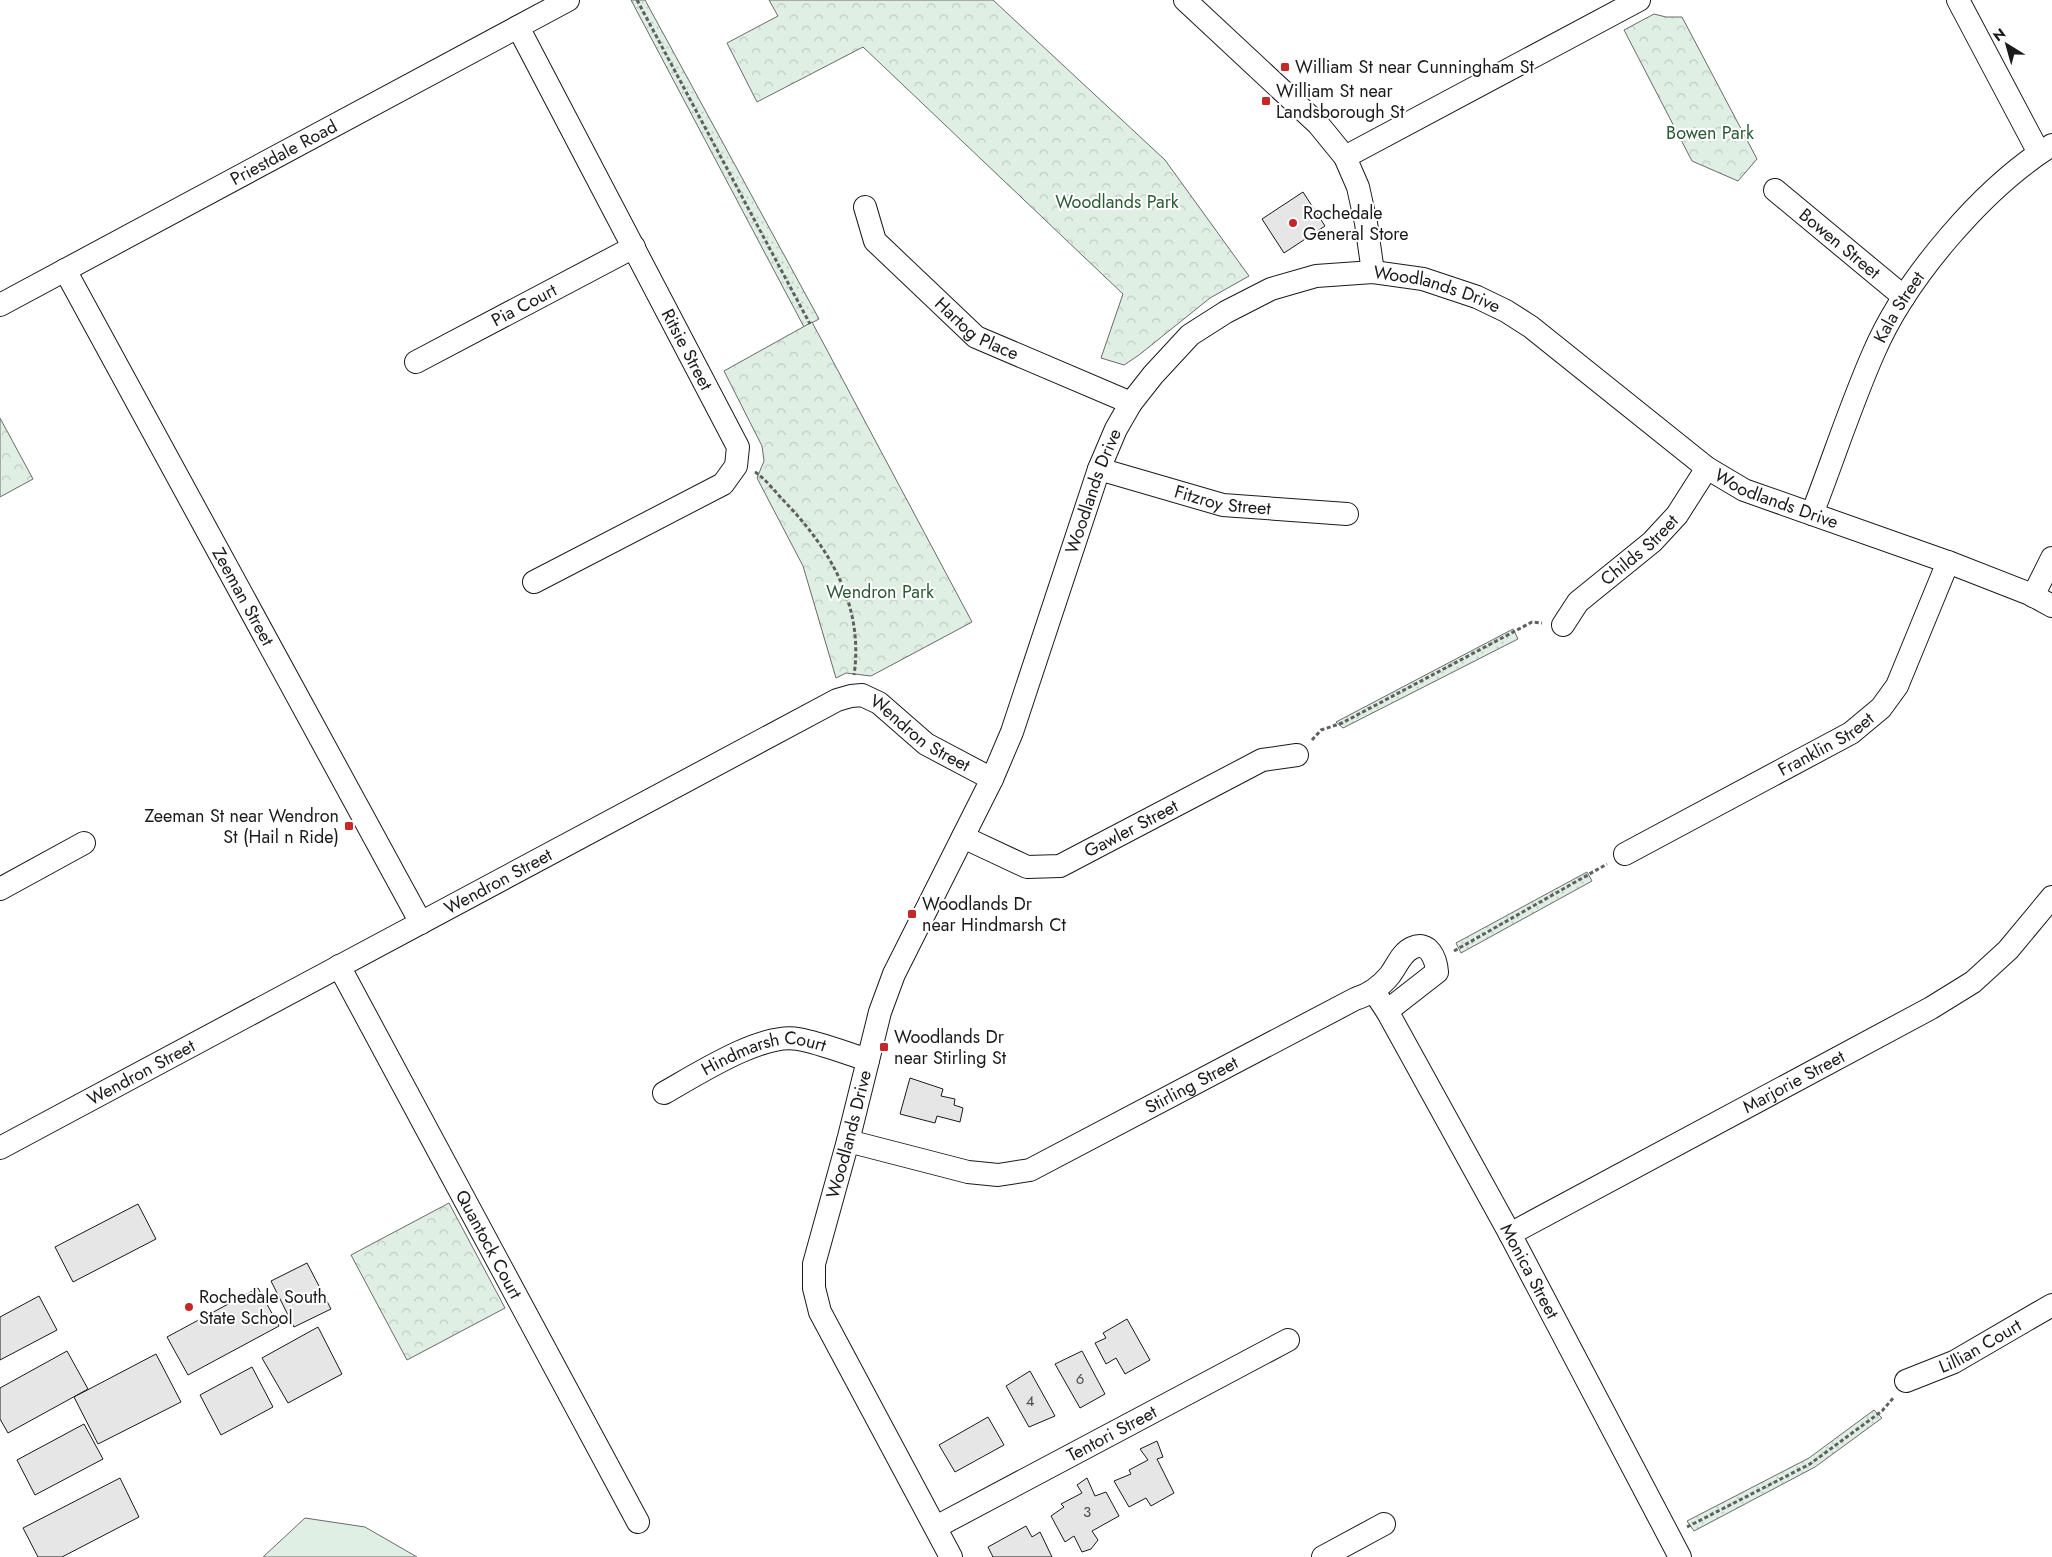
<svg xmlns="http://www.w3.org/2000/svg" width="2052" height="1557" font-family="Jost,sans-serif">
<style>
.grass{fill:url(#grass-dots);stroke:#6a6a6a}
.park{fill:url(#park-crowns);stroke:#6a6a6a}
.pitch{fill:#e0efe3;stroke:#6a6a6a}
.building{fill:#e6e6e6;stroke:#1a1a1a}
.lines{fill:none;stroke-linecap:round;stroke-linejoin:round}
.minor-casing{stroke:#1a1a1a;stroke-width:24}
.path{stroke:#5f5f5f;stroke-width:3;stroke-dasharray:4 2.5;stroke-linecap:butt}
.minor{stroke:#fff;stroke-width:22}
.poi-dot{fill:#c62828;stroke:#fff;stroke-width:2}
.labels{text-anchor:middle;stroke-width:4;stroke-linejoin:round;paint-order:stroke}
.number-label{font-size:15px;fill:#4d4d4d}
.poi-label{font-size:18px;fill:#1a1a1a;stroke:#fff;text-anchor:start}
.park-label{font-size:18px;fill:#2b5a34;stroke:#fff}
.street-label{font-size:18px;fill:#1a1a1a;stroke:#fff}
</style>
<defs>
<pattern id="grass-dots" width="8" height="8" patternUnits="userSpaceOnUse" patternTransform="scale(1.25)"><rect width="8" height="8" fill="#e0efe3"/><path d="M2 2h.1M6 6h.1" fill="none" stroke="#c0ccc2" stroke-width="1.8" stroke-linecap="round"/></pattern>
<pattern id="park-crowns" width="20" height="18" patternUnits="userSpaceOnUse" patternTransform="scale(1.25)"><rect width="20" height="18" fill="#e0efe3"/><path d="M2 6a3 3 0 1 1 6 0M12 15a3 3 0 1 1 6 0" fill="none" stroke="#c0ccc2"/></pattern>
</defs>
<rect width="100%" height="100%" fill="#fff"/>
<g class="grass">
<path d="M 631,0 L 645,0 L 819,319 L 804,327 Z"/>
<path d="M 1513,629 L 1518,639 L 1343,728 L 1336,722 Z"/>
<path d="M 1587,872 L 1592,881 L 1461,953 L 1456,943 Z"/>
<path d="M 1874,1410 L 1882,1418 L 1815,1467 L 1694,1531 L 1687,1521 L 1809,1458 Z"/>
</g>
<g class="park">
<path d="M 769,0 L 993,0 L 1165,160 L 1249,276 L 1210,298 L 1139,355 L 1124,365 L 1101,358 L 1123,294 L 863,47 L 757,102 L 727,43 L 778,16 Z"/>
<path d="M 1654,14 L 1666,17 L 1682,17 L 1757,159 L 1738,181 L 1692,161 L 1624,30 Z"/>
<path d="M 812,322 L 972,622 L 871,676 L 846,673 L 836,678 L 803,566 L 757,478 L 764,461 L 762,446 L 724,371 Z"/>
<path d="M 0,418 L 33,479 L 0,497 Z"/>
<path d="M 449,1203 L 505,1308 L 407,1360 L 351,1255 Z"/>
</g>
<path class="pitch" d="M 305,1518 L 365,1527 L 417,1557 L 263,1557 Z"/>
<g class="building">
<path d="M 1303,192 L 1325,226 L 1284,253 L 1262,219 Z"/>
<path d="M 910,1078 L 943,1089 L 941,1096 L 955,1099 L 954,1105 L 963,1108 L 960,1122 L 937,1116 L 935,1123 L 900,1114 Z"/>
<path d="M 138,1204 L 156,1239 L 73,1282 L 55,1247 Z"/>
<path d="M 307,1263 L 331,1309 L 294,1327 L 271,1281 Z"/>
<path d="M 258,1288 L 279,1326 L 188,1375 L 167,1337 Z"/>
<path d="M 39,1296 L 57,1330 L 0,1360 L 0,1317 Z"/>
<path d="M 1127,1319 L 1150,1360 L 1125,1374 L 1116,1358 L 1106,1364 L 1095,1343 L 1106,1338 L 1103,1333 Z"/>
<path d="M 318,1327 L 342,1374 L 288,1403 L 262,1358 Z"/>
<path d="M 67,1351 L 88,1389 L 8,1433 L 0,1419 L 0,1388 Z"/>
<path d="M 1082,1351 L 1105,1394 L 1080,1408 L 1055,1364 Z"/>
<path d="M 156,1354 L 181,1402 L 98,1444 L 74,1397 Z"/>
<path d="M 252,1367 L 273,1407 L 221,1435 L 200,1395 Z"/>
<path d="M 1030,1371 L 1055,1416 L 1029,1427 L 1006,1386 Z"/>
<path d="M 988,1417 L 1004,1445 L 955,1472 L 939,1445 Z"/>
<path d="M 84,1424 L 103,1459 L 35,1495 L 17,1460 Z"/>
<path d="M 1157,1441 L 1163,1457 L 1157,1459 L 1174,1493 L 1151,1506 L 1146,1498 L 1129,1507 L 1114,1481 L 1131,1474 L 1129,1470 L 1148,1460 L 1140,1449 Z"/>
<path d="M 120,1478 L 139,1517 L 62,1557 L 38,1557 L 23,1528 Z"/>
<path d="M 1087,1478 L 1095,1496 L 1106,1492 L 1119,1516 L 1092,1531 L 1098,1540 L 1091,1549 L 1082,1552 L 1074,1536 L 1065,1542 L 1051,1516 L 1064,1507 L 1061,1504 L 1082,1493 L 1077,1485 Z"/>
<path d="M 1026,1526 L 1032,1537 L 1040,1532 L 1052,1557 L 993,1557 L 988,1547 Z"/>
</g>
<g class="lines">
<defs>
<g id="minor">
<path d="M 1185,0 L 1318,124 L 1345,157 L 1358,187 L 1366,223 L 1373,272"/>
<path d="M 1958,0 L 2039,153"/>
<path id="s1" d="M 518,27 L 738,447 L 736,466 L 723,484 L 534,582"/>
<path d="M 1345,157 L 1639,0"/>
<path id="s2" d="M 1775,190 L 1904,297"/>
<path id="s3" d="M 865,207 L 875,241 L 976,337 L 1131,403"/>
<path id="s4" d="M 65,270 L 421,923"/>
<path id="s5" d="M 0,305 L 568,0"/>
<path id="s6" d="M 416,362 L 634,247"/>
<path id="s7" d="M 1099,469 L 1223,505 L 1347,514"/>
<path id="s8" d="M 1812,514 C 1833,460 1851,404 1874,352 C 1906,278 1984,187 2052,145"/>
<path d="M 2033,596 L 2052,558"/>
<path id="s9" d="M 1563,625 L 1578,602 L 1652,542 L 1677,515 L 1707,468"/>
<path id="s10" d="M 963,837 L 1027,867 L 1060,866 L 1262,760 L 1297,755"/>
<path id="s11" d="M 1625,854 L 1851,733 L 1881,708 L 1897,686 L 1948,562"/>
<path d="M 0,889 L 84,843"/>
<path id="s12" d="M 339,966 L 638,1522"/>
<path id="s13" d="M 1379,999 L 1387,1011 L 1510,1234 L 1680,1557"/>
<path id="s14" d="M 664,1093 C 696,1075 762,1032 798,1039 C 821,1043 845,1053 868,1060"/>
<path id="s15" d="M 848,1141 L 968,1172 L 998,1175 L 1030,1170 L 1355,999 C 1368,995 1381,986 1390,975 C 1397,966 1401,953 1412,948 C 1429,940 1436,959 1437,972 L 1387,1011"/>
<path id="s16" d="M 0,1148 L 837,700 L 851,696 L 862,695 L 879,703 L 926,744 L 992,779"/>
<path id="s17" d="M 1510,1234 L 1931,1008 L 1973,982 L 2008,950 L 2052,897"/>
<path id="s18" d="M 1906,1381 L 1954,1362 L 2052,1305"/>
<path id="s19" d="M 936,1527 L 1288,1340"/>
<path id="s20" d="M 951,1557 L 820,1312 L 814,1288 L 814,1264 L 848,1141 L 880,1012 L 894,974 L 992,779 L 1012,732 L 1099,469 L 1116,429 L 1131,403 L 1153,375 L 1190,335 L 1226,312 L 1271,289 L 1316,276 L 1373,272 L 1423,279 L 1477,297 L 1506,311 L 1531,327 L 1707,468 L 1744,490 L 1948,562 L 2030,594 L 2052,606"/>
<path d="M 1323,1557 L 1384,1524"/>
</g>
</defs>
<use href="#minor" class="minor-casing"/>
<g class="path">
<path d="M 637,0 L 810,324"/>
<path d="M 755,472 C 766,479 776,493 785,502 C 831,550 864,607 854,675"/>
<path d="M 1312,740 L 1321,730 L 1342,723 L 1532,622 L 1542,623"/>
<path d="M 1454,951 L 1607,864"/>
<path d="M 1687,1527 L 1810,1464 L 1882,1411 L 1894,1397"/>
</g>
<use href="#minor" class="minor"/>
</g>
<g class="poi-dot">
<rect x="1280" y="62" width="10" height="10" rx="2.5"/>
<rect x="1261" y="96" width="10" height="10" rx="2.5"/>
<circle cx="1293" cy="223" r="5"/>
<rect x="344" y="821" width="10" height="10" rx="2.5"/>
<rect x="907" y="909" width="10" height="10" rx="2.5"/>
<rect x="879" y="1042" width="10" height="10" rx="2.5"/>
<circle cx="189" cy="1307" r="5"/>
</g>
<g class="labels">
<g class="number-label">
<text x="1080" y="1384">6</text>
<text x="1030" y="1406">4</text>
<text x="1087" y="1517">3</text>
</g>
<g class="poi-label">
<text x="1295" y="73">William St near Cunningham St</text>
<text x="1276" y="97">William St near<tspan x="1276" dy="21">Landsborough St</tspan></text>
<text x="1303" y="219">Rochedale<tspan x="1303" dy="21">General Store</tspan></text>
<text x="339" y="822" text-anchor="end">Zeeman St near Wendron<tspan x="339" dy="21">St (Hail n Ride)</tspan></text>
<text x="922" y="910">Woodlands Dr<tspan x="922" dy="21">near Hindmarsh Ct</tspan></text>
<text x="894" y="1043">Woodlands Dr<tspan x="894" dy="21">near Stirling St</tspan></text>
<text x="199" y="1303">Rochedale South<tspan x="199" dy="21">State School</tspan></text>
</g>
<g class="park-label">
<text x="1710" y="139">Bowen Park</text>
<text x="1117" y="208">Woodlands Park</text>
<text x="880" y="598">Wendron Park</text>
</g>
<g class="street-label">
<text dy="6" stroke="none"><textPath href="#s5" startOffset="322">Priestdale Road</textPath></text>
<text dy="6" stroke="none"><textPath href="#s2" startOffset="84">Bowen Street</textPath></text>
<text dy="6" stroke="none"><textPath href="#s20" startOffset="1601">Woodlands Drive</textPath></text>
<text dy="6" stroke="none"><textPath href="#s6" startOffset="122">Pia Court</textPath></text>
<text dy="6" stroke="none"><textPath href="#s8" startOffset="225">Kala Street</textPath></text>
<text dy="6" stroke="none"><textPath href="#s3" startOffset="171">Hartog Place</textPath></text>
<text dy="6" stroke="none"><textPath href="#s1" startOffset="364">Ritsie Street</textPath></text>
<text dy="6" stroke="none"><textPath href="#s20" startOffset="1151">Woodlands Drive</textPath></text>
<text dy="6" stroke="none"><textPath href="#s20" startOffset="2006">Woodlands Drive</textPath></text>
<text dy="6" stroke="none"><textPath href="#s7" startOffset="128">Fitzroy Street</textPath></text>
<text dy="6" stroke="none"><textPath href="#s9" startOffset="108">Childs Street</textPath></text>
<text dy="6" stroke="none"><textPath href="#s4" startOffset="372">Zeeman Street</textPath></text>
<text dy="6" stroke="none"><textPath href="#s16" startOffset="1045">Wendron Street</textPath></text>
<text dy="6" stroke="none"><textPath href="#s11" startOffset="229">Franklin Street</textPath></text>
<text dy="6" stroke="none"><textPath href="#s10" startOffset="184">Gawler Street</textPath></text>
<text dy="6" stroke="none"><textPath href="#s16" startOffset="565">Wendron Street</textPath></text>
<text dy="6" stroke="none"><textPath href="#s14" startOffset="110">Hindmarsh Court</textPath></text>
<text dy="6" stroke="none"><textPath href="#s16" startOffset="160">Wendron Street</textPath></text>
<text dy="6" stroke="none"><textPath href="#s17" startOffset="322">Marjorie Street</textPath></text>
<text dy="6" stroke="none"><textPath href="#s15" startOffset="369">Stirling Street</textPath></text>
<text dy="6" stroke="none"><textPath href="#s20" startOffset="461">Woodlands Drive</textPath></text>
<text dy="6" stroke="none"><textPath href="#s12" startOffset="316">Quantock Court</textPath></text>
<text dy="6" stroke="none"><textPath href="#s13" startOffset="311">Monica Street</textPath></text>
<text dy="6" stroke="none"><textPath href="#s18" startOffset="82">Lillian Court</textPath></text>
<text dy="6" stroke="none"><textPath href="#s19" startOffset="199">Tentori Street</textPath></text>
</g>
</g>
<g transform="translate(2007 45) rotate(323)" stroke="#ffffff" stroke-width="4" paint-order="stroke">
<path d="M0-4L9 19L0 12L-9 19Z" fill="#1a1a1a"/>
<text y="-8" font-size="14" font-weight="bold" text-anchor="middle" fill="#1a1a1a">N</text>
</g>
</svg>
